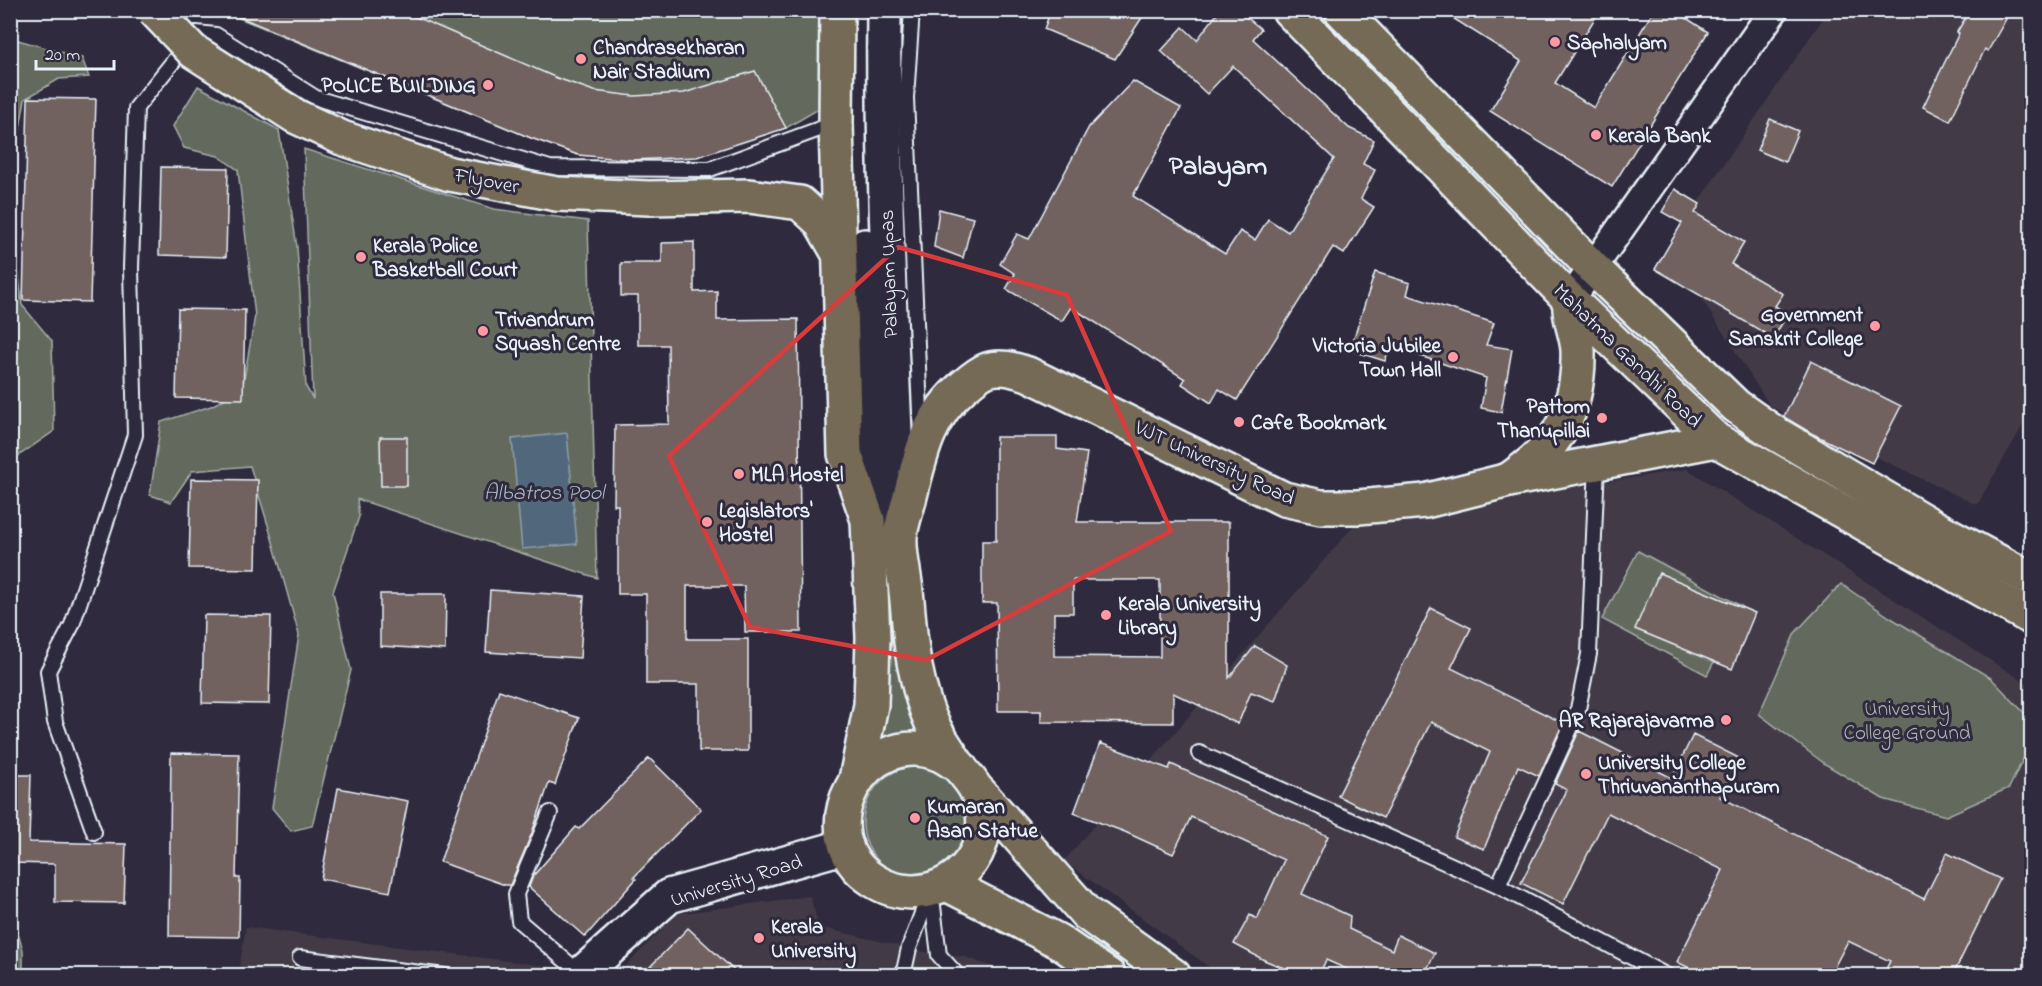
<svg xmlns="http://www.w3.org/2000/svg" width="2042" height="986" font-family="'Indie Flower',sans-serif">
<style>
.built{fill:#433b47}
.green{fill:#646a5d;stroke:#a6aeaa;stroke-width:1.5}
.water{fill:#51687b;stroke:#8d9fad;stroke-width:1.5}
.building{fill:#71625f;stroke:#e8f1f8;stroke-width:1.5;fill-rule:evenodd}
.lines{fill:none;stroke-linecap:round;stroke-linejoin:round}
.lane-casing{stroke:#e8f1f8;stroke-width:18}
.street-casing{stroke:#e8f1f8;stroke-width:32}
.secondary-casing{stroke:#e8f1f8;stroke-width:38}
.primary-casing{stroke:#e8f1f8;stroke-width:38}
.lane{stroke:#2f2a3d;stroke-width:14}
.street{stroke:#2f2a3d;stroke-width:27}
.secondary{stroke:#2f2a3d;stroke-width:33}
.primary{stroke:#756a55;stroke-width:33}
.primary-bridge-casing{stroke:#e8f1f8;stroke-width:38;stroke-linecap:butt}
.primary-bridge{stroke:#756a55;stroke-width:33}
.marked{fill:none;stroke:#d83c3d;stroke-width:4.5;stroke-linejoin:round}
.poi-dot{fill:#ff9aa2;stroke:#2f2a3d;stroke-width:2}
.labels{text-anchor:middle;stroke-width:6;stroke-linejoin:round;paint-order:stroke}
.poi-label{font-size:21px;font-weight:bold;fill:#e8f1f8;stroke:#2f2a3d;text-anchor:start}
.street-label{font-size:21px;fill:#e8f1f8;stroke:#2f2a3d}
.park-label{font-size:21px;fill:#adb4b2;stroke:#2f2a3d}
.water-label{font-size:22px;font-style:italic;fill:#acbac6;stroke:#2f2a3d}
.district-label{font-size:27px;font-weight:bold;fill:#e8f1f8;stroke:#2f2a3d}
</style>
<rect width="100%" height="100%" fill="#2f2a3d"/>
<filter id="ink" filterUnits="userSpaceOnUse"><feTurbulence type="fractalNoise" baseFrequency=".0167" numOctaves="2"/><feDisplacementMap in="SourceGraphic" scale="12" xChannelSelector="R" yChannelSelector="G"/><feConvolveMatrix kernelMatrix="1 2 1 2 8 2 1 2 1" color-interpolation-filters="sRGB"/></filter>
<g filter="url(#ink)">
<g class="built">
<path d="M 1828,11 L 2031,11 L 2031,411 L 1977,505 L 1770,406 L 1668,246 Z"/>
<path d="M 1687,469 L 2031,686 L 2031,975 L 1220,975 L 1064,861 L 1357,522 Z"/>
<path d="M 810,896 L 819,927 L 938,955 L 965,957 L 1016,975 L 616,976 L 677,914 Z"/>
<path d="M 246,927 L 553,967 L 547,976 L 238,976 Z"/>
</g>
<g class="green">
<path d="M 222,11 L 825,11 L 822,107 L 786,128 L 578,155 L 531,138 Z"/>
<path d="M 11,38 L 82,58 L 89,77 L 59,79 L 25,99 L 11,180 Z"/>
<path d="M 198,86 L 279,130 L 297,247 L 306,387 L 313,399 L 304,149 L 494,209 L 588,221 L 597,578 L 357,499 L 359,517 L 333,592 L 351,670 L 312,826 L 291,831 L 272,808 L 299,635 L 271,535 L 250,466 L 192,471 L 171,502 L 150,495 L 161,422 L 211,406 L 242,390 L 255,316 L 238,170 L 218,156 L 184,148 L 173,126 Z"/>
<path d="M 11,204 L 22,305 L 52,341 L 54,431 L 11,461 Z"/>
<path d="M 1638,551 L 1743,607 L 1707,675 L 1602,619 Z"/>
<path d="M 1841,584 L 1891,618 L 1991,678 L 2031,720 L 2031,743 L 2009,788 L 1946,816 L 1883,799 L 1825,764 L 1759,714 L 1795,633 Z"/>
<path d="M 891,610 L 903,682 L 932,736 C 904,731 897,733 874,749 L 884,699 Z"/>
<path d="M 916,766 L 945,772 L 976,819 L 951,871 C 938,873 924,879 911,879 C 905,879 899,874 894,872 C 855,853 853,803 886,777 C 895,770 905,768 916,766 Z"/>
<path d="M 11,910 L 23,950 L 23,975 L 11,975 Z"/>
</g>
<path class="water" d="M 567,433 L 577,544 L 522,549 L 512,439 Z"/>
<g class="building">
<path d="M 223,10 L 400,10 L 557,78 L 594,91 L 634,96 L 684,93 L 755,71 L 786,128 L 697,157 L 632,160 L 578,155 L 531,138 Z"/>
<path d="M 1051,10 L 1147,10 L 1115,59 L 1044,29 Z"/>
<path d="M 1220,10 L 1238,10 L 1261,29 L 1253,39 L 1349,128 L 1374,140 L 1363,164 L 1375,170 L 1361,199 L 1374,207 L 1344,254 L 1333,247 L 1237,400 L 1219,389 L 1211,403 L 1182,384 L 1185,379 L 1071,307 L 1062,321 L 1006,289 L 1015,274 L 1000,264 L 1017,234 L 1029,239 L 1089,127 L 1133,81 L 1181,108 L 1133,196 L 1225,254 L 1240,231 L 1255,240 L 1268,219 L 1288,232 L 1334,159 L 1233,66 L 1207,94 L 1161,51 L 1183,27 L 1197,40 Z"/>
<path d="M 1440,10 L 1600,10 L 1555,83 L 1594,108 L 1654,10 L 1674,10 L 1708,32 L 1612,187 L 1490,111 L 1521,61 Z"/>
<path d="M 1970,10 L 2011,10 L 1988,51 L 1985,49 L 1950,121 L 1923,107 L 1959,33 L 1957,32 Z"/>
<path d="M 28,98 L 96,99 L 90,302 L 23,300 Z"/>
<path d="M 1770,119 L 1798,131 L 1785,162 L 1757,150 Z"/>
<path d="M 161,167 L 228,168 L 226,257 L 159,255 Z"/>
<path d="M 1675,189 L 1700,204 L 1695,213 L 1744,242 L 1731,264 L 1783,294 L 1775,306 L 1788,314 L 1773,338 L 1655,269 L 1682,223 L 1662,212 Z"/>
<path d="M 939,209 L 973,218 L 963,258 L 934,247 Z"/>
<path d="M 694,242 L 694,292 L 717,291 L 717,320 L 798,319 L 801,632 L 745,632 L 744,586 L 687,586 L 687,639 L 748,639 L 748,751 L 699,751 L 699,684 L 646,684 L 646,594 L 618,594 L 618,505 L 614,505 L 615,425 L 669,424 L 668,345 L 638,345 L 638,296 L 621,296 L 621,263 L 662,263 L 662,243 Z"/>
<path d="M 1375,272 L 1410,283 L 1407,295 L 1494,323 L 1486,345 L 1512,349 L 1501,412 L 1481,408 L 1486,378 L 1390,346 L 1385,361 L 1350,350 Z"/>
<path d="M 178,309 L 245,310 L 243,399 L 176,398 Z"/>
<path d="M 1811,361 L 1901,406 L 1872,463 L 1811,433 L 1784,417 Z"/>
<path d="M 380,437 L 407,437 L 407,486 L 381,486 Z"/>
<path d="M 996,437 L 1057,437 L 1057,449 L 1087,453 L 1077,522 L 1229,522 L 1229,678 L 1255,646 L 1287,665 L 1275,701 L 1251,692 L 1238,724 L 1173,693 L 1173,723 L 1041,722 L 1041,711 L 998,711 L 997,603 L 982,603 L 982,541 L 996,541 ZM 1073,580 L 1160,580 L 1160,657 L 1054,656 L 1054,613 L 1073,613 Z"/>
<path d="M 191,479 L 258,480 L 256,569 L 189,568 Z"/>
<path d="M 1659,573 L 1755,613 L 1732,669 L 1635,629 Z"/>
<path d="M 490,590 L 584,596 L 580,658 L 486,652 Z"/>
<path d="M 380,594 L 446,594 L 445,650 L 380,646 Z"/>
<path d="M 1431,608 L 1471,628 L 1451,668 L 1563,723 L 1539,776 L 1518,766 L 1484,849 L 1454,837 L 1490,752 L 1431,722 L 1383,818 L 1338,796 Z"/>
<path d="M 204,615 L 271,616 L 269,704 L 202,703 Z"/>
<path d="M 499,690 L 579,718 L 555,785 L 549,783 L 532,833 L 510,885 L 505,885 L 440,862 Z"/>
<path d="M 1579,731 L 1672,778 L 1693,735 L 1739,758 L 1720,797 L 1924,899 L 1947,853 L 2000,879 L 1953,975 L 1883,975 L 1890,961 L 1848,941 L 1830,975 L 1704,975 L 1677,962 L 1723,870 L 1608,813 L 1563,904 L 1521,883 L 1567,790 L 1555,784 Z"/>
<path d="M 1100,743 L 1169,769 L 1171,764 L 1328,836 L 1302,894 L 1350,916 L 1349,929 L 1392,950 L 1398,935 L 1435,953 L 1424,975 L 1360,975 L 1326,960 L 1319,975 L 1301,975 L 1264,960 L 1234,944 L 1250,915 L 1257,919 L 1284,860 L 1191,817 L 1173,854 L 1125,832 L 1074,813 Z"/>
<path d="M 171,753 L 239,754 L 236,878 L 240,878 L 239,937 L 169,936 Z"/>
<path d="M 649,758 L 701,809 L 634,877 L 636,879 L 585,937 L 529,887 L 533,876 L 576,827 L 579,829 Z"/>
<path d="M 10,775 L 31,775 L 29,842 L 126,844 L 124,903 L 55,902 L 55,864 L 10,863 Z"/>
<path d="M 338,788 L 408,801 L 390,892 L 321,879 Z"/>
<path d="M 688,928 L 739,975 L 642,975 Z"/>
</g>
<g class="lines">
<defs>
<g id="lane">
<path d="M 912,10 L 906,98 L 921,434"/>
<path d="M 1199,753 L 1498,886 L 1667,976"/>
<path d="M 550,813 L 516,894 L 519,921 L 581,974"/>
<path d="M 94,832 L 55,722 L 48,671 L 72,625 L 135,435 L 131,268 L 136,108 L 196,33 L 216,35 L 316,98 L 550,168 L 710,169 L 836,123"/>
<path d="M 1498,886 L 1577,714 L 1589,654 L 1597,464"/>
<path d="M 931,890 L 939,955 L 958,976"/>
<path d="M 300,958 L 445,976"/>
<path d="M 903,976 L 909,948 L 930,892"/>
</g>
<path id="street" d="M 1570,300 L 1774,10"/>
<g id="secondary">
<path d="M 884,10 C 882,182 892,353 899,524"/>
<path d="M 865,246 L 868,513"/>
<path d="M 579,976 L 669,896 L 846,846"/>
</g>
<g id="primary">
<path d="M 837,10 L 836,123 L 845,454 L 868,520 L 873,638 L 871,705 L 856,779"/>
<path d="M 1289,10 L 1570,300 L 1716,440 L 2032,618"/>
<path d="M 1341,10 L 1593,268 L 1736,406 L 1773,432 L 1932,526 L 2032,580"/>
<path d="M 557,194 L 649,198 L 749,196 L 800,203 L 820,221 L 838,252"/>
<path d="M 1510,479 C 1525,468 1540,457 1552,442 C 1572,417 1579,382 1578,350 C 1577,334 1568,317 1570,300"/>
<path d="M 960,767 C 954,763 947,758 941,755 C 862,722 804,836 873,880 C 923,913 991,873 983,812 C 981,793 972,782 960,768 C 952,757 944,744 937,733 C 927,715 920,691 916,671 C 909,643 909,612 905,583 C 903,569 899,551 900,537 C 901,524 907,509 910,496 C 921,452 928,417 964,386 C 971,380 979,373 987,370 C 1001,365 1015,370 1028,374 L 1284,499 L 1321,507 L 1358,507 L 1425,501 L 1509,480 L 1716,440"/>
<path d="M 979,792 L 1086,913 L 1174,976"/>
<path d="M 947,884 L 1058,941 L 1109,976"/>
</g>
</defs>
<use href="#lane" class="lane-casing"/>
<use href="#street" class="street-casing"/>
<use href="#secondary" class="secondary-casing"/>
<use href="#primary" class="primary-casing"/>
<use href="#lane" class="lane"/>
<use href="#street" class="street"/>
<use href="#secondary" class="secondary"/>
<use href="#primary" class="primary"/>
<defs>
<path id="primary-bridge" d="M 154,10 L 193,51 L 295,116 L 342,138 L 450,174 L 557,194"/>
</defs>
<use href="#primary-bridge" class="primary-bridge-casing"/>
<use href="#primary-bridge" class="primary-bridge"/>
</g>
</g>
<path class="marked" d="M 898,247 L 1067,295 L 1171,531 L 926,660 L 750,627 L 669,456 Z"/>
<g class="poi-dot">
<circle cx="1555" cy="42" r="6"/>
<circle cx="581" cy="59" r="6"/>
<circle cx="488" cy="85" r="6"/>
<circle cx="1596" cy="135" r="6"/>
<circle cx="361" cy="257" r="6"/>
<circle cx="1875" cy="326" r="6"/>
<circle cx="483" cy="331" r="6"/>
<circle cx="1453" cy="357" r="6"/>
<circle cx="1602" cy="418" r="6"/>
<circle cx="1239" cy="422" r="6"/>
<circle cx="739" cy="474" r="6"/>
<circle cx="707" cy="522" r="6"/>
<circle cx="1106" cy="615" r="6"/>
<circle cx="1726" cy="720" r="6"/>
<circle cx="1586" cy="774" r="6"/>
<circle cx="915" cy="818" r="6"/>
<circle cx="759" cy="938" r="6"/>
</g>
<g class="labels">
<g class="poi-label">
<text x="1567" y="49">Saphalyam</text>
<text x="593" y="54">Chandrasekharan<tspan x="593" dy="24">Nair Stadium</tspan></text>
<text x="476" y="92" text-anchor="end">POLICE BUILDING</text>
<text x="1608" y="142">Kerala Bank</text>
<text x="373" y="252">Kerala Police<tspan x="373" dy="24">Basketball Court</tspan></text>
<text x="1863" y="321" text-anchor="end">Government<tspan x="1863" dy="24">Sanskrit College</tspan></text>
<text x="495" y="326">Trivandrum<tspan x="495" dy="24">Squash Centre</tspan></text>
<text x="1441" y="352" text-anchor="end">Victoria Jubilee<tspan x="1441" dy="24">Town Hall</tspan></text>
<text x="1590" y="413" text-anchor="end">Pattom<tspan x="1590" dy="24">Thanupillai</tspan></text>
<text x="1251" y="429">Cafe Bookmark</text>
<text x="751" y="481">MLA Hostel</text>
<text x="719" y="517">Legislators'<tspan x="719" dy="24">Hostel</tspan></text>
<text x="1118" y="610">Kerala University<tspan x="1118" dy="24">Library</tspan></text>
<text x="1714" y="727" text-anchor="end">AR Rajarajavarma</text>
<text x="1598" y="769">University College<tspan x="1598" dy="24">Thriuvananthapuram</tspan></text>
<text x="927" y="813">Kumaran<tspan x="927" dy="24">Asan Statue</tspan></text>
<text x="771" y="933">Kerala<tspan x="771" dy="24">University</tspan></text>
</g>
<g class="street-label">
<text transform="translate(487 180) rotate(11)" y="7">Flyover</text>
<text transform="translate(888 274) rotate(-92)" y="7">Palayam Upas</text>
<text transform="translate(1628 355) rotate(44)" y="7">Mahatma Gandhi Road</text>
<text transform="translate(1215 462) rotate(25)" y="7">VJT University Road</text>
<text transform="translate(736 880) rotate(-17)" y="7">University Road</text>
</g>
<g class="park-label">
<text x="1907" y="715">University<tspan x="1907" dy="24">College Ground</tspan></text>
</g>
<g class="water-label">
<text x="544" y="499">Albatros Pool</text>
</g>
<g class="district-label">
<text x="1218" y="174">Palayam</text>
</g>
</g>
<rect width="2042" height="986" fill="none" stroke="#2f2a3d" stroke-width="36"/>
<rect x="18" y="18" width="2006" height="950" fill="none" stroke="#e8f1f8" stroke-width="2" filter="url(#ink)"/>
<path d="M36 60v9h78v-9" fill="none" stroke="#e8f1f8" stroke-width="3"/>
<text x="45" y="60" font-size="18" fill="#e8f1f8" stroke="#2f2a3d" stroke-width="4.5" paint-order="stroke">20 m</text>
</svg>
